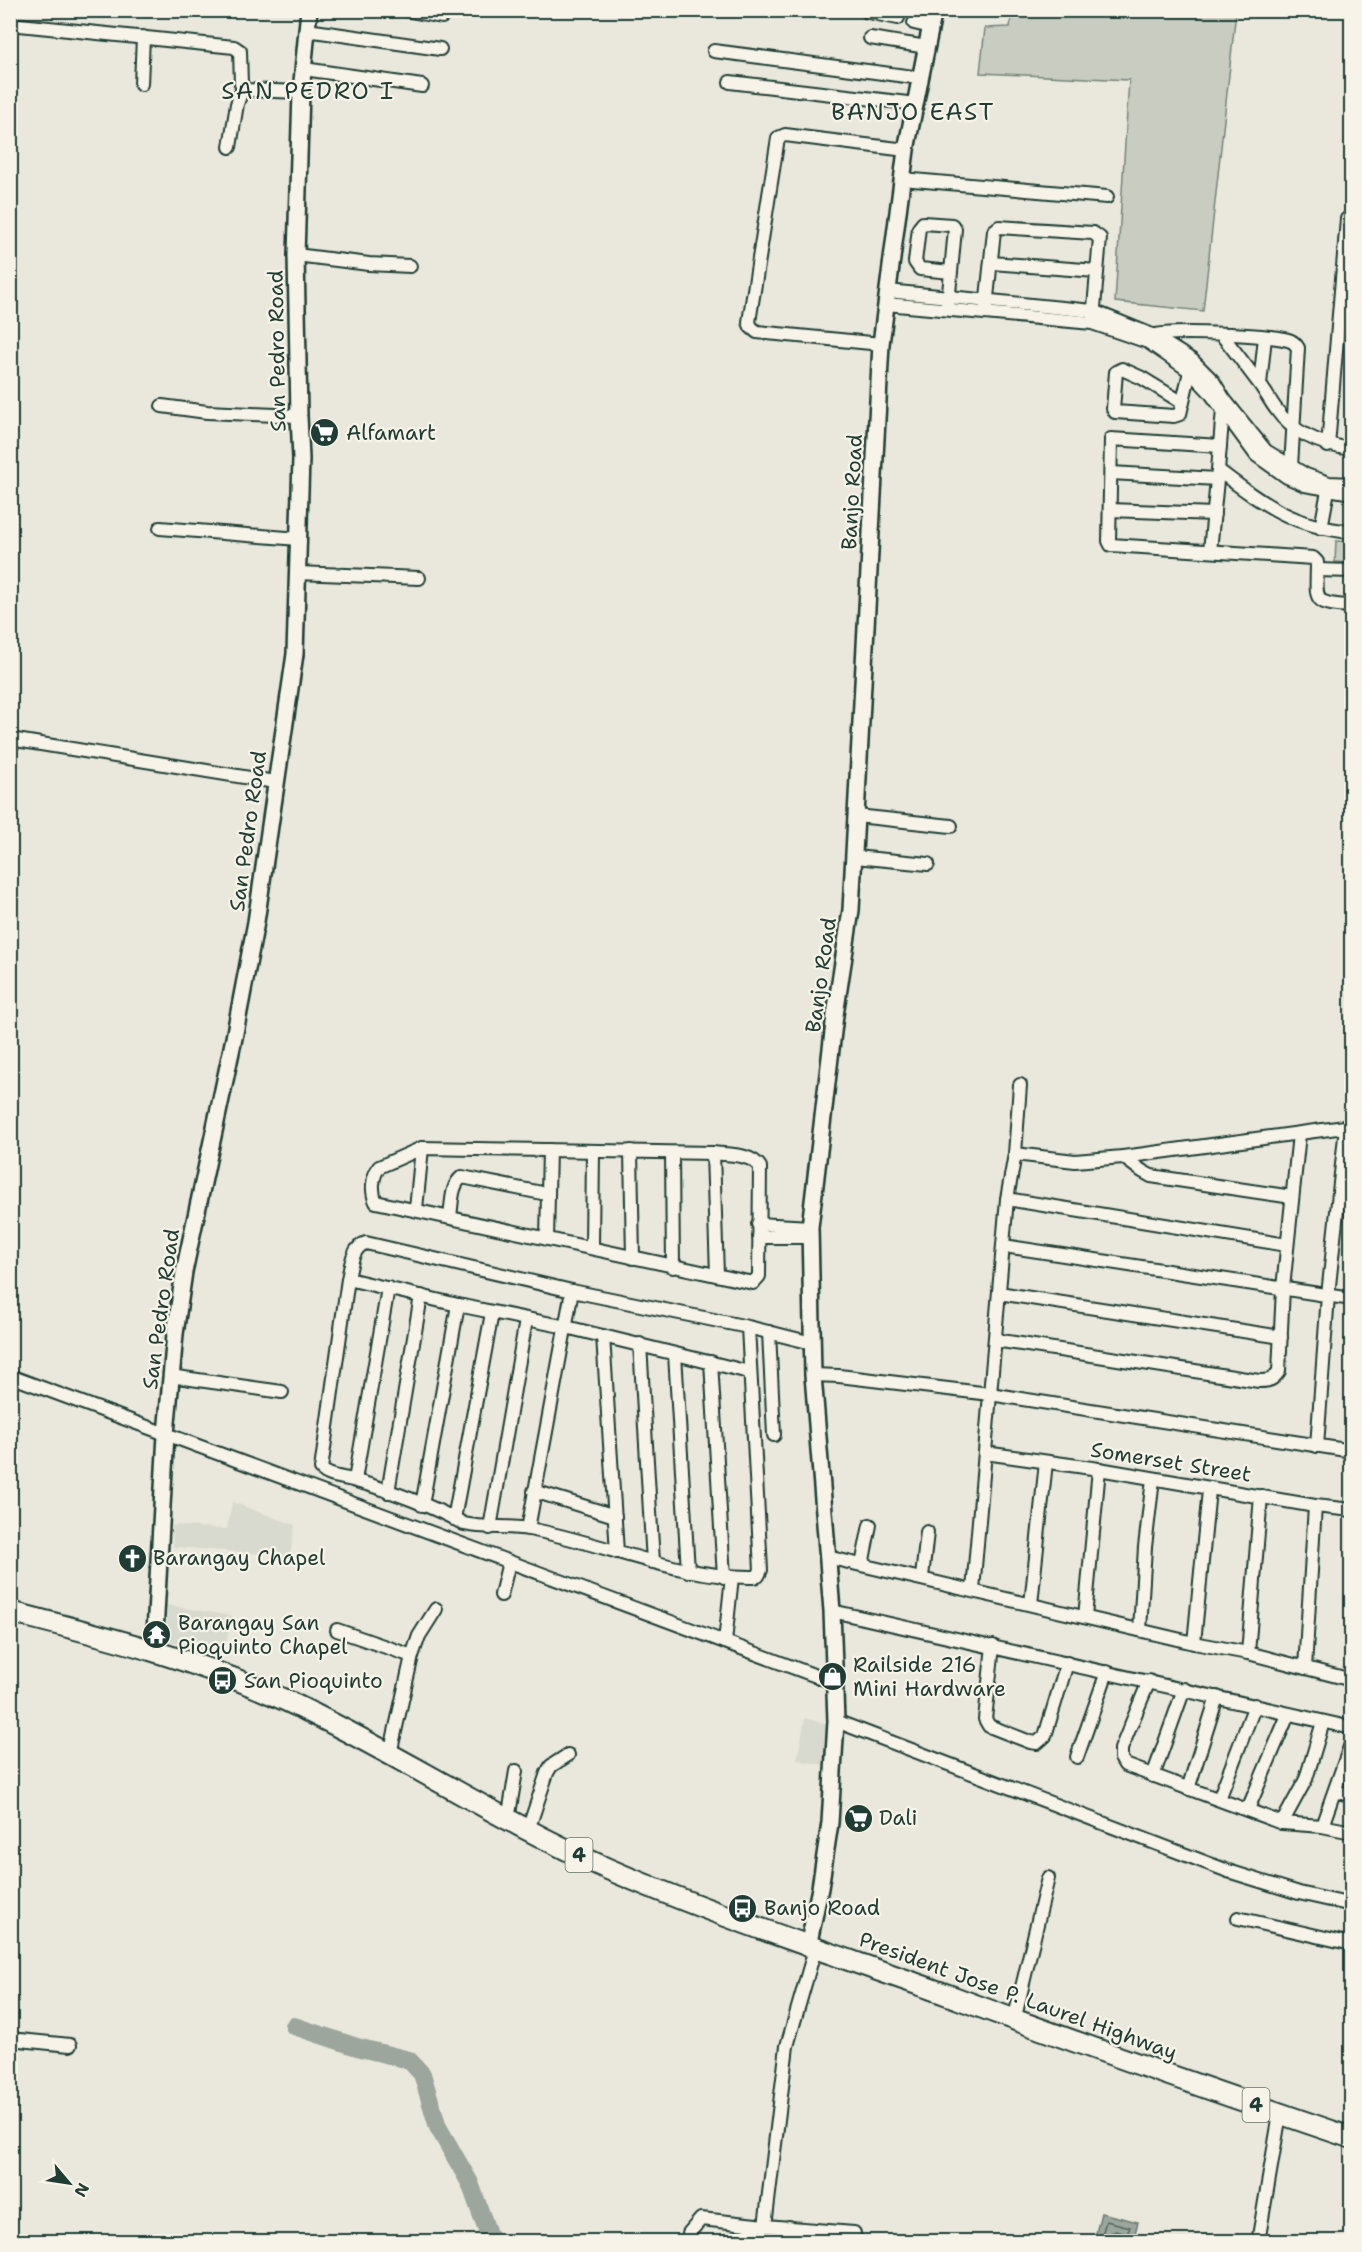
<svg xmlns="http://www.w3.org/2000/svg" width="1362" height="2252" font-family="'Shantell Sans',sans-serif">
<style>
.built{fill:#d9dacf}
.green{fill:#c8ccc1;stroke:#74847a;stroke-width:1.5}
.water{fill:#9ca69c;stroke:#6a7c72;stroke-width:1.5}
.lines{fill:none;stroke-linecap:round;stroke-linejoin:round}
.shore{stroke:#51675e;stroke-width:1.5}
.river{stroke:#9ca69c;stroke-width:18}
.minor-casing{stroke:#1f3d34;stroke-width:16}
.tertiary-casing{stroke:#1f3d34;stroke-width:20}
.trunk-casing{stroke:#1f3d34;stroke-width:24}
.minor{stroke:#f7f3e8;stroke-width:12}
.tertiary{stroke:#f7f3e8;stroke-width:15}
.trunk{stroke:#f7f3e8;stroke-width:20}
.labels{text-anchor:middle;stroke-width:4.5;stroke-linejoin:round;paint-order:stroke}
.shield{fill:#f7f3e8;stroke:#60746a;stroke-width:1.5}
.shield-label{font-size:20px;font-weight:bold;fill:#1f3d34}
.street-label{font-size:21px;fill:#1f3d34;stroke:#f7f3e8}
.poi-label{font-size:21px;fill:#1f3d34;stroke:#f7f3e8;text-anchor:start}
.quarter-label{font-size:24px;letter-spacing:1.5px;fill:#1f3d34;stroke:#f7f3e8}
</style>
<rect width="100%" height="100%" fill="#eae8dd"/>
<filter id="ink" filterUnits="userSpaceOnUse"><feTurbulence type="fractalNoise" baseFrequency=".0167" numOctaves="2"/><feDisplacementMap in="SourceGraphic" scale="12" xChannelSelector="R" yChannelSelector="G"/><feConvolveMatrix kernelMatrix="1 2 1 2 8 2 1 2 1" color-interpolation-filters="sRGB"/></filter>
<g filter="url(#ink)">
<g class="built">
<path d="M 232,1502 L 295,1525 L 290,1556 L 173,1547 L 172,1525 L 227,1529 Z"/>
<path d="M 167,1605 L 233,1616 L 223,1655 L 167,1641 Z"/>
<path d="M 805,1718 L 832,1726 L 828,1766 L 797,1760 Z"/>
</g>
<g class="green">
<path d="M 1079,11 L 1236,11 L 1203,311 L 1115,302 L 1129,80 L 980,73 L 985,28 L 1010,27 L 1011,18 Z"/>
<path d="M 1336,541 L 1351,542 L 1351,563 L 1335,562 Z"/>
</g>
<path class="water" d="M 1101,2213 L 1138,2222 L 1133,2241 L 1114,2237 L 1113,2241 L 1094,2241 Z"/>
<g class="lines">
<path class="shore" d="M 1100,2242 L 1106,2221 L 1130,2227 L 1127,2234 L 1116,2231 L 1111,2233 L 1107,2242"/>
<path class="river" d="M 294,2026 L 357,2047 L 409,2060 L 422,2074 L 438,2127 L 470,2183 L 491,2242"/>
<defs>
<g id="minor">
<path d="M 405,10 L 442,17"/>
<path d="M 868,12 L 898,18"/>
<path d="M 914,23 L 931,27"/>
<path d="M 10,24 L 234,47 L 240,51 L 241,84 L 246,90 L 301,92"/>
<path d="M 307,30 L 440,49"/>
<path d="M 870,38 L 927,47"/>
<path d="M 714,51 L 921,78"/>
<path d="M 304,69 L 422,86"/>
<path d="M 730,82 L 916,104"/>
<path d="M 141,84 L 143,37"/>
<path d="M 230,147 L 237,104 L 243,88"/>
<path d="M 902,179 L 1107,197"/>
<path d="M 296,255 L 369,264 L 410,266"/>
<path d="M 991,263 L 1097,271"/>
<path d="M 887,291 L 1093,311 L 1152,335 L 1192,360 L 1213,381 L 1224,399 L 1266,451 L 1306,475 L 1329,483 L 1352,484"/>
<path d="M 886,304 L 1092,323 L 1148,342 L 1190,371 L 1209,391 L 1256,455 L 1287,477 L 1305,485 L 1352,493"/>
<path d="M 948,304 L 955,229 L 952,225 L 923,223 L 919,228 L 915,262 L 920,269 L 951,272"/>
<path d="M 986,307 L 994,231 L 999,227 L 1093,233 L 1100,238 L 1093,319"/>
<path d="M 1221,334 C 1234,350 1246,366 1258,382 C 1265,391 1270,401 1276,409 C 1294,435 1322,445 1352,449"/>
<path d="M 1151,336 C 1167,330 1276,334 1291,341 C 1295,343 1296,345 1298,348 L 1291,467 L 1288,473"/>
<path d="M 881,344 L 757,332 L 751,327 L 749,322 L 778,138 L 785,135 L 906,150"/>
<path d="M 1260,384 L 1265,337"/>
<path d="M 1183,403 L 1142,378 L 1122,369 L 1116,372 L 1113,409 L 1115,412 L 1174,416 L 1180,414 L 1191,367"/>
<path d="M 162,406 L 207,412 L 299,416"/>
<path d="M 1220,446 L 1111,439 L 1109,541 L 1111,545 L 1313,558 L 1317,562 C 1317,600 1310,604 1352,606"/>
<path d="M 1328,446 L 1347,219 L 1352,216"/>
<path d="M 1218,470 L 1223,409"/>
<path d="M 1111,473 L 1217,479"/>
<path d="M 1110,510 L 1214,514"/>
<path d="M 160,528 L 299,539"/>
<path d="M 1321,528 L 1329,485"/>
<path d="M 1210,551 L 1218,470 C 1263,504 1293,527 1352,532"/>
<path d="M 1317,570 L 1352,571"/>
<path d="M 298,573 L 419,578"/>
<path d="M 10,739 L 275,782"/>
<path d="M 857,816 L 951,826"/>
<path d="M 855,857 L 928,864"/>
<path d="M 422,1148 L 713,1153 C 728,1155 751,1153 760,1167 L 759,1276 L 753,1283 L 376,1202 C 371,1191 372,1177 379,1167 Z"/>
<path d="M 631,1151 L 633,1258"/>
<path d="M 672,1153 L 673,1267"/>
<path d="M 713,1153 L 717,1275"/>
<path d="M 1015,1154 L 1075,1161 L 1123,1157 L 1352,1126"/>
<path d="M 1123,1157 L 1142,1171 L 1151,1176 L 1292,1197"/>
<path d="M 1007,1199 L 1287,1245"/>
<path d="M 416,1209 L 422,1148"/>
<path d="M 450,1217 C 452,1204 451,1185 462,1177 L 547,1194"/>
<path d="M 758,1224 L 810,1227"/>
<path d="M 759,1237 L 811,1237"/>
<path d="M 547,1239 L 549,1150"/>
<path d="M 1004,1246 L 1352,1299"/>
<path d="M 592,1247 L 593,1151"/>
<path d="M 348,1279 L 458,1305 L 566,1327 L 749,1372"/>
<path d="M 999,1293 L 1281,1337"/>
<path d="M 748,1327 L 761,1570 L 758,1576 L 754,1577 C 676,1578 605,1543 529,1529 C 507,1525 486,1529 464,1524 C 435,1507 389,1490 356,1481 C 345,1477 329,1478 321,1469 L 348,1279 C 351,1266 352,1247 366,1243 L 572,1291 L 748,1327 L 812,1343"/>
<path d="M 769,1332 L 774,1435"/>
<path d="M 603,1336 L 617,1552"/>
<path d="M 995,1340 L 1259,1381 C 1269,1381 1273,1380 1279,1371 L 1283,1288 L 1299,1134"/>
<path d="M 640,1344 L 653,1562"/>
<path d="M 675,1354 L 688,1571"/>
<path d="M 711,1362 L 724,1577"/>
<path d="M 813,1375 L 839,1376 L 990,1394 L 1352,1451"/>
<path d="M 10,1376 L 835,1683"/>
<path d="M 170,1376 L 282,1392"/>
<path d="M 1317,1446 L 1328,1295 L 1346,1127"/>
<path d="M 985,1453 L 1099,1469 L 1315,1506 L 1352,1510"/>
<path d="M 355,1480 L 388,1288"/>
<path d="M 534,1491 L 615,1516"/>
<path d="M 388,1492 L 421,1296"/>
<path d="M 422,1505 L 458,1305"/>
<path d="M 454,1519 L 492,1313"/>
<path d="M 490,1528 L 526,1320"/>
<path d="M 528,1529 L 572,1291"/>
<path d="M 827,1557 L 1194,1643 L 1248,1653 L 1352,1680"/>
<path d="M 862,1565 L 870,1525"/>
<path d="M 922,1577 L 927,1532"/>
<path d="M 973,1590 L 1007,1199 L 1015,1154 L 1020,1085"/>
<path d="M 501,1595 L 509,1562"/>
<path d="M 1031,1604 L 1046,1462"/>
<path d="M 832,1611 L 1352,1728"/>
<path d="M 1085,1617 L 1099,1469"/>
<path d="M 337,1630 L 412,1656"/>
<path d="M 1140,1630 L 1145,1547 L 1153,1479"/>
<path d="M 725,1642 L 732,1577"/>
<path d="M 1194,1643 L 1209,1490"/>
<path d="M 993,1646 L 985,1719 L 989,1726 L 1030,1742 L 1037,1743 L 1045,1736 L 1067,1663"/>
<path d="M 1248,1653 L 1261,1496"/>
<path d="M 1305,1668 L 1315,1506"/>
<path d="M 1149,1681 L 1121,1749 L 1121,1758 L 1125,1765 L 1282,1823 L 1322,1826 L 1352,1832"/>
<path d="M 836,1721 L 1228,1871 L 1299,1893 L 1352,1905"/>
<path d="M 390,1754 L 412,1656 L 419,1636 L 436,1609"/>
<path d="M 1077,1757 L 1107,1672"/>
<path d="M 1153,1776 L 1184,1689"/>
<path d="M 1188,1789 L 1217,1697"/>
<path d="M 1335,1791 L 1352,1796"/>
<path d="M 1219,1799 L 1255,1705"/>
<path d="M 1248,1809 L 1288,1715"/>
<path d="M 508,1820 L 516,1771"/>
<path d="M 1282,1823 L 1306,1779 L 1323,1722"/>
<path d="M 1322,1826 L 1352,1741"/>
<path d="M 528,1830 L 547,1773 L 551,1766 L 568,1755"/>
<path d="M 1238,1918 L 1352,1944"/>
<path d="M 1014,2021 L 1048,1878"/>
<path d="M 10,2039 L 70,2045"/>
<path d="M 765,2226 L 854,2233 L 854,2242"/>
<path d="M 789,2227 L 789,2242"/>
<path d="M 689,2242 L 689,2233 L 701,2219 L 765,2226 L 787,2046 L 815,1949"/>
<path d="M 1258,2242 L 1280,2114"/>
</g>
<g id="tertiary">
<path d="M 154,1651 L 166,1434 L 175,1334 L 184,1272 L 234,1038 L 256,922 L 295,654 L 301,459 L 299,416 L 296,255 L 301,92 L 309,10"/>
<path d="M 808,1947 L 820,1888 L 830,1823 L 836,1721 L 832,1611 L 813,1375 L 810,1227 L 835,1015 L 851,910 L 881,344 L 906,150 L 934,10"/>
</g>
<path id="trunk" d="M 10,1612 C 104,1636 199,1660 287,1701 C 396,1752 497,1820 608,1869 C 719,1917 834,1954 948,1995 C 1082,2045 1216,2092 1352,2138"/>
</defs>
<use href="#minor" class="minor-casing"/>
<use href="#tertiary" class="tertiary-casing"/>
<use href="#trunk" class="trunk-casing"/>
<use href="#minor" class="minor"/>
<use href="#tertiary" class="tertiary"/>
<use href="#trunk" class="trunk"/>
</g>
</g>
<defs>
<symbol id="supermarket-disc" viewBox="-11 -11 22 22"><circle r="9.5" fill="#1f3d34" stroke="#f7f3e8"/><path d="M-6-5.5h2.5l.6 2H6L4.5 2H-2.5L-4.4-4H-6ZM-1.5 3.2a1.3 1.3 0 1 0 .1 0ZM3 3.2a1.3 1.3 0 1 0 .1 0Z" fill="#fff"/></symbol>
<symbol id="church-disc" viewBox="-11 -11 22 22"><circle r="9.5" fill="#1f3d34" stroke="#f7f3e8"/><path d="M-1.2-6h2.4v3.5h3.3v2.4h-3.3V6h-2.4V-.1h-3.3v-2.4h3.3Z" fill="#fff"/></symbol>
<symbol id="temple-disc" viewBox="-11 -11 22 22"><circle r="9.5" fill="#1f3d34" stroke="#f7f3e8"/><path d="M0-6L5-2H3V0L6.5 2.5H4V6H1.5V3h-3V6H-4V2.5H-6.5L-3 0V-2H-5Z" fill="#fff"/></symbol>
<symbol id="shop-disc" viewBox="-11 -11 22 22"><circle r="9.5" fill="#1f3d34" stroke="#f7f3e8"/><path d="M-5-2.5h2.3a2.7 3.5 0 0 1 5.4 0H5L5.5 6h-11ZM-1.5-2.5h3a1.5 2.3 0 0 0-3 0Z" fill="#fff"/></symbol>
<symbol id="bus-disc" viewBox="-11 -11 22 22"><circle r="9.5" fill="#1f3d34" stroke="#f7f3e8"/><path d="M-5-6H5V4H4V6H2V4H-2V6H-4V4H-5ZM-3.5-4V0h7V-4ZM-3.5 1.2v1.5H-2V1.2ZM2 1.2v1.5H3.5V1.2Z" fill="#fff"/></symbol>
</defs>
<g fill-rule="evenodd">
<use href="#supermarket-disc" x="308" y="416" width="33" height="33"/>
<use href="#church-disc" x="116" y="1542" width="33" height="33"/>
<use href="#temple-disc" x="140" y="1618" width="33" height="33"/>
<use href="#shop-disc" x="816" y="1660" width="33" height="33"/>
<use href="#bus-disc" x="206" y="1664" width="33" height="33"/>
<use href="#supermarket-disc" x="842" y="1802" width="33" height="33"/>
<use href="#bus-disc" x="726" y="1892" width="33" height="33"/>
</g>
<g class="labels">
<g class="shield">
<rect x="565.5" y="1838" width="27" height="34" rx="4.5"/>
<rect x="1242.5" y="2088" width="27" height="34" rx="4.5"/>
</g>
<g class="shield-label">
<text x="579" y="1862">4</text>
<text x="1256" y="2112">4</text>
</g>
<g class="street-label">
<text transform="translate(277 351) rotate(-91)" y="7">San Pedro Road</text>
<text transform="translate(852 492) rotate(-87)" y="7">Banjo Road</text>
<text transform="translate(248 831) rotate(-82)" y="7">San Pedro Road</text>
<text transform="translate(821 975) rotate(-82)" y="7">Banjo Road</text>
<text transform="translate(161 1309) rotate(-82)" y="7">San Pedro Road</text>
<text transform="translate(1171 1462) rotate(9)" y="7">Somerset Street</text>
<text transform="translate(1018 1996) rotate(20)" y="7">President Jose P. Laurel Highway</text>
</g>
<g class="poi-label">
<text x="346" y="440">Alfamart</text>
<text x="153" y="1565">Barangay Chapel</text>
<text x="178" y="1630">Barangay San<tspan x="178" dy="24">Pioquinto Chapel</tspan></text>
<text x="853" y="1672">Railside 216<tspan x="853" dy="24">Mini Hardware</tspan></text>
<text x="244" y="1688">San Pioquinto</text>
<text x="879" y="1825">Dali</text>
<text x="764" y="1915">Banjo Road</text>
</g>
<g class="quarter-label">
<text x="308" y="99">SAN PEDRO I</text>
<text x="913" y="120">BANJO EAST</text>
</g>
</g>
<rect width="1362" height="2252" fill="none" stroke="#f7f3e8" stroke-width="36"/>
<rect x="18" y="18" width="1326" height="2216" fill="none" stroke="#1f3d34" stroke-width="2" filter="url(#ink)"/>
<g transform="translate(69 2183) rotate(119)" stroke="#f7f3e8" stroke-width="4.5" paint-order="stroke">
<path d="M0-4.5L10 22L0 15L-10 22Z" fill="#1f3d34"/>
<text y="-9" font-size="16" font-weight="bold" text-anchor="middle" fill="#1f3d34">N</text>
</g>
</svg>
